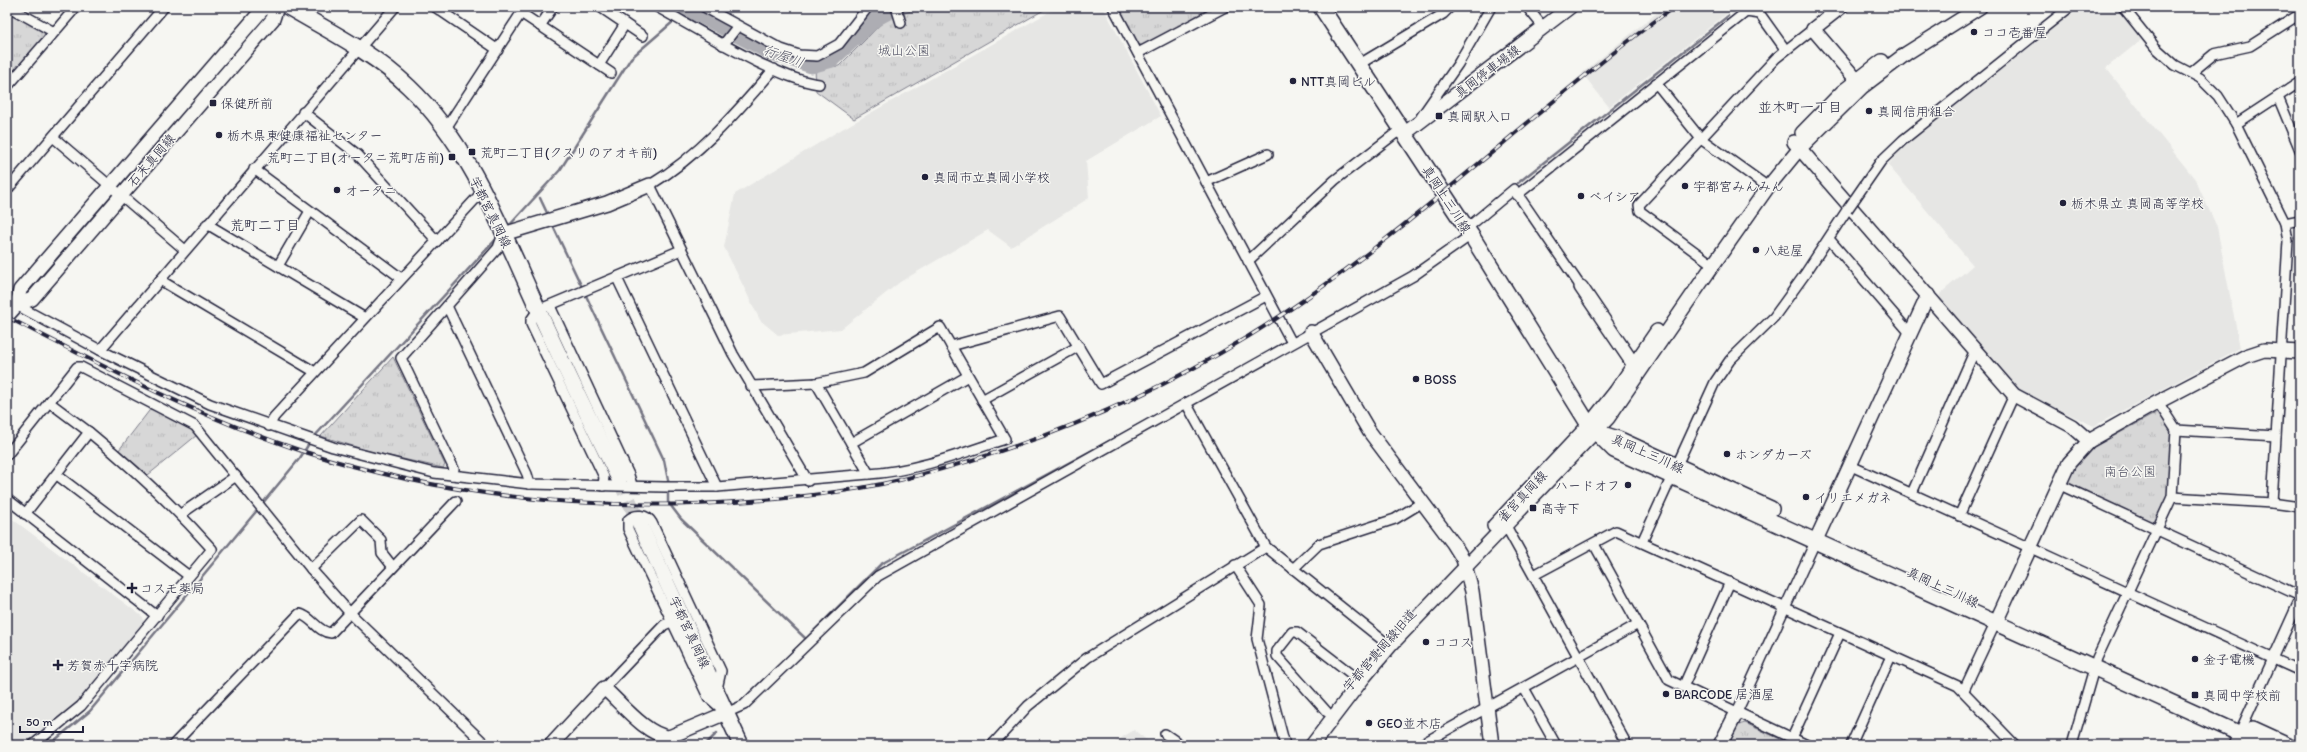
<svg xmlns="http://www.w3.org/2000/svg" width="2307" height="752" font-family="Itim,'Klee One',sans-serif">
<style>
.built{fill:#e6e6e4}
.grass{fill:url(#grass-tufts);stroke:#7c7c89}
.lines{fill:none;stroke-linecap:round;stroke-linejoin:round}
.stream{stroke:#757583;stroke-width:2.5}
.river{stroke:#adadb3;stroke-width:15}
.primary-tunnel{stroke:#cccccd;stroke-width:15;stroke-dasharray:15 8;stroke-linecap:butt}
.street-casing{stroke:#22223b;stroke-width:12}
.secondary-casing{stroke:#22223b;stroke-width:16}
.primary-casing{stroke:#22223b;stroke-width:18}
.street{stroke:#f6f6f2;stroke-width:9}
.secondary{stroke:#f6f6f2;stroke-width:13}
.primary{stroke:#f6f6f2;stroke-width:15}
.rail-casing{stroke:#22223b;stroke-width:4}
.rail{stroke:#f6f6f2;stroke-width:2.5;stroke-dasharray:8;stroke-linecap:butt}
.street-bridge-casing{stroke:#22223b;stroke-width:12;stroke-linecap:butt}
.street-bridge{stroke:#f6f6f2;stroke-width:9}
.poi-dot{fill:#22223b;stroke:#f6f6f2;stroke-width:1.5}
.labels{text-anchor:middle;stroke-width:3;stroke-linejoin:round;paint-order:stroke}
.poi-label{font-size:13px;fill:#22223b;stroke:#f6f6f2;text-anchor:start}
.park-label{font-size:13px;fill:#4f4f62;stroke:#f6f6f2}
.street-label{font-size:13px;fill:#22223b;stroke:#f6f6f2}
.water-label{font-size:14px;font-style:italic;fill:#535365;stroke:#f6f6f2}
.neighbourhood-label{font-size:14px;fill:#22223b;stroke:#f6f6f2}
</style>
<defs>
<pattern id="grass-tufts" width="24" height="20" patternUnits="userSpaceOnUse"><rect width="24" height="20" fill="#d7d7d7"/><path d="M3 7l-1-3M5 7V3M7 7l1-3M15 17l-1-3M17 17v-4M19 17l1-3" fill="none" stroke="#b8b8b9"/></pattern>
</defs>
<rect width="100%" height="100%" fill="#f6f6f2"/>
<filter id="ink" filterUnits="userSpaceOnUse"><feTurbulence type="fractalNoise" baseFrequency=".025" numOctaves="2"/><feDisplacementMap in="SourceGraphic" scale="8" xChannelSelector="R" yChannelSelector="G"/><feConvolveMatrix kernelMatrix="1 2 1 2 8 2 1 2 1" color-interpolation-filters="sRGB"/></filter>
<g filter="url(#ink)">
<g class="built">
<path d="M 1058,7 L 1103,7 L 1161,116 L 1086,161 L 1089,198 L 1011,247 L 988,230 L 900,282 L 841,329 L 778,335 L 760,320 L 724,247 L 735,194 L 837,132 Z"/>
<path d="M 1664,7 L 1735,7 L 1609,107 L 1582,73 Z"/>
<path d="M 2080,7 L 2117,7 L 2141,40 L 2106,68 L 2195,179 L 2217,227 L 2240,348 L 2094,426 L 2016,390 L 1939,300 L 1940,294 L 1973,265 L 1888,165 L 1906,144 Z"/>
<path d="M 7,515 L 143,617 L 144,624 L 74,707 L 26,745 L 7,745 Z"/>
<path d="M 1134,730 L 1153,745 L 1110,745 Z"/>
</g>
<g class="grass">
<path d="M 927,7 L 1049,7 L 854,119 L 816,91 L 815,68 L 839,66 L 880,25 L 892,16 Z"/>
<path d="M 1118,7 L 1212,7 L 1144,46 L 1138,44 Z"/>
<path d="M 7,10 L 42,30 L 46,36 L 7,80 Z"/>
<path d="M 393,357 L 445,465 L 443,468 L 372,452 L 321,436 Z"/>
<path d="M 152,407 L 189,426 L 197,435 L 148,475 L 119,450 Z"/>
<path d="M 2158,412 L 2163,414 L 2171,430 L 2168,496 L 2156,521 L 2148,523 L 2068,486 L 2066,480 L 2085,452 Z"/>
<path d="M 1745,723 L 1793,745 L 1727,745 L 1735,726 Z"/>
</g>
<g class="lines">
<g class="stream">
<path d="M 678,16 L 687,9"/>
<path d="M 1518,183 L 1728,16"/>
<path d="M 540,198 L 548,215"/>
<path d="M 552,224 L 664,460 L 669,485"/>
<path d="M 507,228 L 560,170 L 631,58 L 675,20"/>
<path d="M 313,438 L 498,237"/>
<path d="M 668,490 L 668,502 L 681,519 L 805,638"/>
<path d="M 262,504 L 300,458 L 310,442"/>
<path d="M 788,657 L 881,564 L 1150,419"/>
<path d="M 49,745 L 90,711 L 259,508"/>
<path d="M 705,745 L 717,733"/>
</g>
<path class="river" d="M 684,7 L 769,52 L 811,66 L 832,60 L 877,18 L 898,7"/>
<path class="primary-tunnel" d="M 619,479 L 638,520"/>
<defs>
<g id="street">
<path d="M 9,7 L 54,32"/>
<path d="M 435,7 L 498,50"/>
<path d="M 600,7 L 643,36"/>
<path d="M 657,7 C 691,26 724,46 759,63 C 779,72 797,81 819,84"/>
<path d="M 704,7 L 781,49 L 799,55 L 817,56 L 839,44 L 868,7"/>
<path d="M 896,7 L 901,23"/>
<path d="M 1113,7 L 1292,343"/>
<path d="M 1527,7 L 1544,28"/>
<path d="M 2123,7 L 2155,47 L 2175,65 L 2200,78 L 2218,96 L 2236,124 L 2285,223 L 2288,241 L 2272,503"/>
<path d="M 521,13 L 611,73"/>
<path d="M 540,26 L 553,7"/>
<path d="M 723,45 L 737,27"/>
<path d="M 1138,53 L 1225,7"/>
<path d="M 599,65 L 625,24"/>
<path d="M 1358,65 L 1443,14 L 1450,7"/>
<path d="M 774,69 C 736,113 700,155 650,185 L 733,354 L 808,481"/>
<path d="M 2191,73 L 2214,54 L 2250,46 L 2300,14"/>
<path d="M 1656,83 L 1701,139 L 1768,187"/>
<path d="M 7,87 L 76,7"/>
<path d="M 2278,97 L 2300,150"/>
<path d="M 303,112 L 358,155 L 437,241"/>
<path d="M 1421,117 L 1458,64 L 1491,7"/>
<path d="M 2236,124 L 2300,82"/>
<path d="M 446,128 L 525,7"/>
<path d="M 53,137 L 185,250"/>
<path d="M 254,169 L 401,278"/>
<path d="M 1206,182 L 1268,154"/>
<path d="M 7,190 L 164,7"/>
<path d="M 1517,195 L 1746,12 L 1760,14 L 1785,49"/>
<path d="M 1854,200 L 1881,161 L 1903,140 L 2070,7"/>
<path d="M 2285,223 L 2300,220"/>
<path d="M 207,224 L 365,318"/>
<path d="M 1466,229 L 1514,189 L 1581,287"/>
<path d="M 1829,239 L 1910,333"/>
<path d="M 1248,261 L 1335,180 L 1396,133 L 1404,134"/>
<path d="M 1713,265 L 1640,211 L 1639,205 L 1776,58 L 1813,29"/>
<path d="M 278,266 L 310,211"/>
<path d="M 617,278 L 717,487"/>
<path d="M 160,280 L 315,372"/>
<path d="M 7,300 L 100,350 L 210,404 L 333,447 L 434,473 L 530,484 L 664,487 L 717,487 L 869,474 L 816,383"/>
<path d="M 447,306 L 527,474 L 530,484"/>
<path d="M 550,306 L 629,475 L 632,485"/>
<path d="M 951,346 L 1060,316 L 1101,384 L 1266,296"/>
<path d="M 100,350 L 395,7"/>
<path d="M 751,386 L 816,383 L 864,373 L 940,327 L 1005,439 C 960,454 916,471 869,474"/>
<path d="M 982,400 L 1079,346"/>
<path d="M 1186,403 L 1266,547 L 1390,646"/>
<path d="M 269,426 L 274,417 L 482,192"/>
<path d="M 2176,430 L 2276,436"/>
<path d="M 851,443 L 968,376"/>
<path d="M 7,455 L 77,367 L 81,367 L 195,426 L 311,569 L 349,612 L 486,745"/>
<path d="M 1677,465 L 1715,382 L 1730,360 L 1774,317 L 1805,274 L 1847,210"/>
<path d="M 1849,465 L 2300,671"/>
<path d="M 57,475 L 189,576"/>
<path d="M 452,475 L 454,469 L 401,358 L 498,248 L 503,234"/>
<path d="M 2058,484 L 2300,596"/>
<path d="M 603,486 L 604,477 L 531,324 L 531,320 L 538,310 L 681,250"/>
<path d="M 1912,493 L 1975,350"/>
<path d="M 2172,497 L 2272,503 L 2300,507"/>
<path d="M 7,499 L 157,616"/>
<path d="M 25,514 L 89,432 L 49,402"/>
<path d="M 181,514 L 236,476"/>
<path d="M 1959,516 L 2014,395"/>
<path d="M 1506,526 L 1627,745"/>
<path d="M 1642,542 L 1672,476"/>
<path d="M 1594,544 L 1669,680 L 1807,745"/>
<path d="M 1235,565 L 1261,605 L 1257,639 L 1285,745"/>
<path d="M 311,569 L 361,520 L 381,540 L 382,553 L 393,567"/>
<path d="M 1293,569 L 1319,544 L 1395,519 L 1423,502"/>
<path d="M 1534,575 L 1616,531 L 1958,686 L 2015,745"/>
<path d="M 1683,687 L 1730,582"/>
<path d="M 604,688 L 664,625 L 671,622"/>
<path d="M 1524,688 L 1556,745"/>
<path d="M 717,689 L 721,671 L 652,523 C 647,514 635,513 628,520 L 628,529 L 708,697 L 726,713 L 744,705 L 878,576 L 1413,276 L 1471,235"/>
<path d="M 1964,690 L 1996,622"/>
<path d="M 1327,712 L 1277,656 L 1277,651 L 1292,632 L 1297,632 L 1354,676"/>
<path d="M 1737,712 L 1816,540"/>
<path d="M 1165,734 L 1181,745"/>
<path d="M 1792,738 L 1840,633"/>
<path d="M 33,745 L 81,706 L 212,549 C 174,506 133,468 89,432"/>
<path d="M 173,745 L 299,614 C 312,616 317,632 331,633 L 456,501"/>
<path d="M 992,745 L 1028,706 L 1087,658 L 1266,547"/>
<path d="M 1420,745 L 1638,624"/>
<path d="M 1851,745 L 1891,656"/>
<path d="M 2072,745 L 2097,658 L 2172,497 L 2176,430 L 2158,402"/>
<path d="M 2234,745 L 2300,599"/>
</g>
<g id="secondary">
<path d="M 1841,7 L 1813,29 L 1861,85"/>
<path d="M 1802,133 L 1842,92 L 1882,61"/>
<path d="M 1404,134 L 1570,7"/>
<path d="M 1794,142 L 2014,395 L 2072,426 L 2089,441"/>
<path d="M 503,234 L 607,203 L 650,185"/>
<path d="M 1581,287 L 1634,365"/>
<path d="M 17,305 L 20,290 L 262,10 L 268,7"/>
<path d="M 7,316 L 17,305 L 32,299 L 273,19 L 277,7"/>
<path d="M 1311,332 L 1369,431 L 1453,543 L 1463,559 L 1472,591 L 1492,745"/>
<path d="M 1494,526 L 1589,425 L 1616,391 L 1657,331"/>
<path d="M 1816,540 L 1928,295"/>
<path d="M 1996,622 L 2069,463 L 2089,441 L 2158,402 L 2246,356 L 2264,350 L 2300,352"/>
<path d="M 551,745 L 604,688 C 621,703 646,735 669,737 L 726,713"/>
<path d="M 1312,745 L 1364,677 L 1390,646 L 1608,418 L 1713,265 L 1768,187 L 1800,148 L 1862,87 L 1907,53 L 1980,7"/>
<path d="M 1720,745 L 1737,712"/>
</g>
<g id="primary">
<path d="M 288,7 C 329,31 374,53 409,87 C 471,146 502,231 537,307 C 563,365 591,422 619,479"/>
<path d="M 1321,7 L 1471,235 L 1589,425 L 1614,450 L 2265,745"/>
<path d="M 1599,433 L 1618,439 L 1771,509"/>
<path d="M 638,520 L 741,745"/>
<path d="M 2253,729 L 2288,745"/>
</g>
</defs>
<use href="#street" class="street-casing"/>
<use href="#secondary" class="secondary-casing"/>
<use href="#primary" class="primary-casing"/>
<use href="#street" class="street"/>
<use href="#secondary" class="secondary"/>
<use href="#primary" class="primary"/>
<defs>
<path id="rail" d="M 7,317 C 104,367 199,417 302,451 C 447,498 600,512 751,501 C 806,497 863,490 916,476 C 1032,446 1147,399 1249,336 C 1401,242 1529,112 1674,7"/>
</defs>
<use href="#rail" class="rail-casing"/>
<use href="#rail" class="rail"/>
<defs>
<path id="street-bridge" d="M 1847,210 L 1854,200"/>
</defs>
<use href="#street-bridge" class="street-bridge-casing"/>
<use href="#street-bridge" class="street-bridge"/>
</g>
</g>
<g class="poi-dot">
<circle cx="1974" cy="32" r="4"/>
<circle cx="1293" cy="81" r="4"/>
<rect x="209" y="99" width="8" height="8" rx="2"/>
<circle cx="1869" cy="111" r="4"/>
<rect x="1435" y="112" width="8" height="8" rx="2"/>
<circle cx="219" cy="135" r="4"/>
<rect x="468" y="148" width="8" height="8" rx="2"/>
<rect x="448" y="153" width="8" height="8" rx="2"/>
<circle cx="925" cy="177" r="4"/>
<circle cx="1685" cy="186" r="4"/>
<circle cx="337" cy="190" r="4"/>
<circle cx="1581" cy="196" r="4"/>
<circle cx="2063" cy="203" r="4"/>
<circle cx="1756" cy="250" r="4"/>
<circle cx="1416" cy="379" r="4"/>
<circle cx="1727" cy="454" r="4"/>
<circle cx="1628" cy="485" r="4"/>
<circle cx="1806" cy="497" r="4"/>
<rect x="1529" y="504" width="8" height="8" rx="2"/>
<path d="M130 582h4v4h4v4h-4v4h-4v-4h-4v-4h4z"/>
<circle cx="1426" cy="642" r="4"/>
<circle cx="2195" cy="659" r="4"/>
<path d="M56 659h4v4h4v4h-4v4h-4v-4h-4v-4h4z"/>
<circle cx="1666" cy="694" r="4"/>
<rect x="2191" y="691" width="8" height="8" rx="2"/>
<circle cx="1369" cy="723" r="4"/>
</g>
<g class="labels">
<g class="poi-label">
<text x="1982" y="37">ココ壱番屋</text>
<text x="1301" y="86">NTT真岡ビル</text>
<text x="221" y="108">保健所前</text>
<text x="1877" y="116">真岡信用組合</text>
<text x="1447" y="121">真岡駅入口</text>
<text x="227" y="140">栃木県東健康福祉センター</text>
<text x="480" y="157">荒町二丁目(クスリのアオキ前)</text>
<text x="444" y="162" text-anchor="end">荒町二丁目(オータニ荒町店前)</text>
<text x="933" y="182">真岡市立真岡小学校</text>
<text x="1693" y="191">宇都宮みんみん</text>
<text x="345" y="195">オータニ</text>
<text x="1589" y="201">ベイシア</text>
<text x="2071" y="208">栃木県立 真岡高等学校</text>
<text x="1764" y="255">八起屋</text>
<text x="1424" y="384">BOSS</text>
<text x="1735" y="459">ホンダカーズ</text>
<text x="1620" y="490" text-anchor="end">ハードオフ</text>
<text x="1814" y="502">イリエメガネ</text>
<text x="1541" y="513">高寺下</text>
<text x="140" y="593">コスモ薬局</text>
<text x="1434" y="647">ココス</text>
<text x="2203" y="664">金子電機</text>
<text x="67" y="670">芳賀赤十字病院</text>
<text x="1674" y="699">BARCODE 居酒屋</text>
<text x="2203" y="700">真岡中学校前</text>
<text x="1377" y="728">GEO並木店</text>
</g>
<g class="park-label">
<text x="904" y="55">城山公園</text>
<text x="2130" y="476">南台公園</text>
</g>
<g class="street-label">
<text transform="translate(1487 71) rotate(-37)" y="5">真岡停車場線</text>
<text transform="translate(151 160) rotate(-49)" y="5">石末真岡線</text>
<text transform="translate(1447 199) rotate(57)" y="5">真岡上三川線</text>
<text transform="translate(491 212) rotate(64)" y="5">宇都宮真岡線</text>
<text transform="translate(1648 453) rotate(24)" y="5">真岡上三川線</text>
<text transform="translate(1522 496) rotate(-47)" y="5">雀宮真岡線</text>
<text transform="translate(1943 587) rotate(25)" y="5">真岡上三川線</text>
<text transform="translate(690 632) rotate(65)" y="5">宇都宮真岡線</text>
<text transform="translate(1379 650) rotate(-49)" y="5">宇都宮真岡線旧道</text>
</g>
<g class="water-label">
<text transform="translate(784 56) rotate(20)" y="5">行屋川</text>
</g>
<g class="neighbourhood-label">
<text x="1800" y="112">並木町一丁目</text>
<text x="265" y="230">荒町二丁目</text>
</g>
</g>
<rect width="2307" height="752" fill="none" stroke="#f6f6f2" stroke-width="24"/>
<rect x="12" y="12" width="2283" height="728" fill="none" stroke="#22223b" stroke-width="1.5" filter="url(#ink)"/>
<path d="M20 726v6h63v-6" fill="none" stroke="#22223b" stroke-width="2"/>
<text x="26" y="726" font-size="12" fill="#22223b" stroke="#f6f6f2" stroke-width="3" paint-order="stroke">50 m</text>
</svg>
